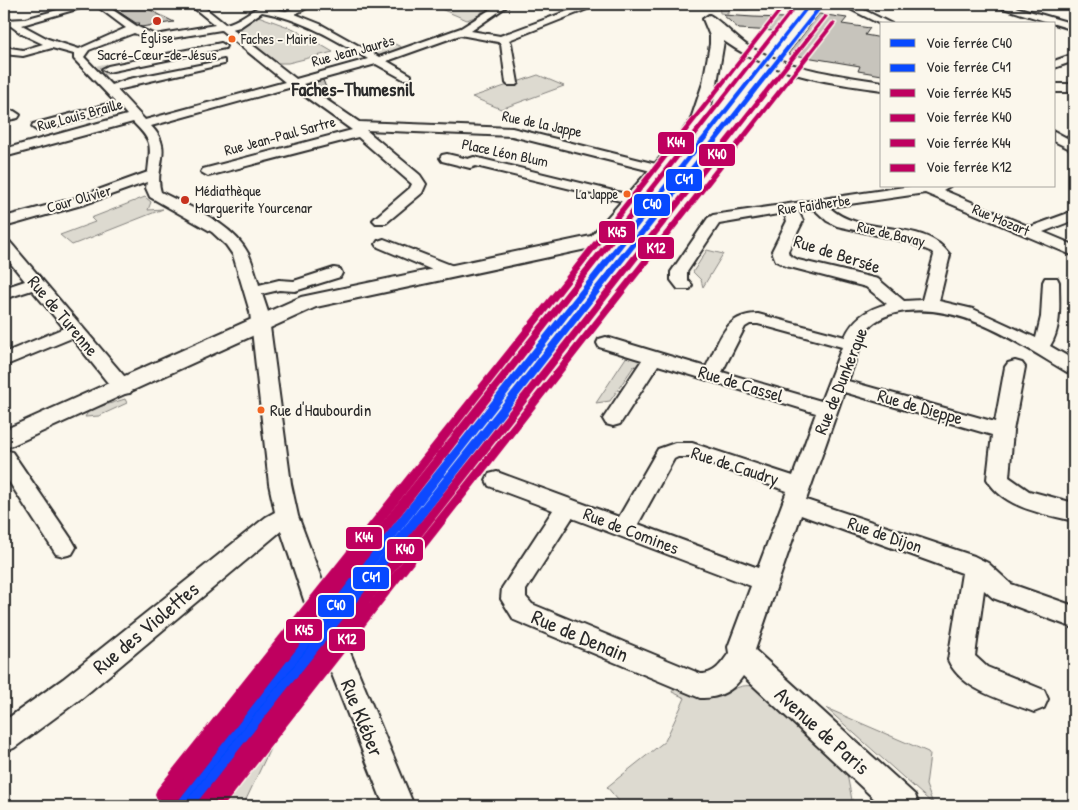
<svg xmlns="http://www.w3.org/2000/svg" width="1078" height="810" font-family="'Patrick Hand',sans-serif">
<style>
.green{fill:#dddad0;stroke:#84827e}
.building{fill:#c7c4bc;stroke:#2b2b2b}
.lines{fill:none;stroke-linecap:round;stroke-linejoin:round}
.minor-tunnel{stroke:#d1cec5;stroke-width:11;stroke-dasharray:11 5.5;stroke-linecap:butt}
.minor-casing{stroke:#2b2b2b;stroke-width:4}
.major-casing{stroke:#2b2b2b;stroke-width:4}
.minor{fill:#fbf7ec;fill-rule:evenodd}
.major{fill:#fbf7ec;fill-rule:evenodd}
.rail-1-casing{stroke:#fbf7ec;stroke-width:3}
.rail-2-casing{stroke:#fbf7ec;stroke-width:3}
.rail-3-casing{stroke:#fbf7ec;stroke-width:3}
.rail-4-casing{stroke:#fbf7ec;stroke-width:3}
.rail-5-casing{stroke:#fbf7ec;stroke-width:3}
.rail-6-casing{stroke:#fbf7ec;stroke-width:3}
.rail-1{fill:#0749ff;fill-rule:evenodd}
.rail-2{fill:#0749ff;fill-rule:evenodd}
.rail-3{fill:#bf005f;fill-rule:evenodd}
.rail-4{fill:#bf005f;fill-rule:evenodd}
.rail-5{fill:#bf005f;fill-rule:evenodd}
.rail-6{fill:#bf005f;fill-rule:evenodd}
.poi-dot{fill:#c8321e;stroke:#fbf7ec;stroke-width:2}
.bus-dot{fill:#f26522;stroke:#fbf7ec;stroke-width:2}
.labels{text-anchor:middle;stroke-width:4;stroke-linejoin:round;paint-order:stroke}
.far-bus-label{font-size:14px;fill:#2b2b2b;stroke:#fbf7ec;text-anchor:start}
.far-poi-label{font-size:15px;fill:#2b2b2b;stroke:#fbf7ec}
.far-street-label{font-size:15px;fill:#2b2b2b;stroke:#fbf7ec}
.bus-label{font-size:17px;fill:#2b2b2b;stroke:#fbf7ec;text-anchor:start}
.street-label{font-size:18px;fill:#2b2b2b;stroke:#fbf7ec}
.far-district-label{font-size:19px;font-weight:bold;fill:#2b2b2b;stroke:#fbf7ec}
.near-street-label{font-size:21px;fill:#2b2b2b;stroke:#fbf7ec}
.line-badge{stroke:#fbf7ec;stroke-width:2}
.badge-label{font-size:14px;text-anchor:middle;font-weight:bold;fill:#fff}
</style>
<rect width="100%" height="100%" fill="#fbf7ec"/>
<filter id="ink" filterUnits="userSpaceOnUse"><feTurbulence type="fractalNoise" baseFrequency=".02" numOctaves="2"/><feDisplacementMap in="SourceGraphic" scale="10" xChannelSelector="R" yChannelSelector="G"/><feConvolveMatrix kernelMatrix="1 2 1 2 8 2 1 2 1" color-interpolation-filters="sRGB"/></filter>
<g filter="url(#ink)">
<g class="green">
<path d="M 402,4 L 481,4 L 491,9 L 481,12 L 482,14 L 467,20 L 429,4 L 412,8 Z"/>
<path d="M 719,4 L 766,4 L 747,10 L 728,9 L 728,14 L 720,13 Z"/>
<path d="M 258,16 L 294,29 L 333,52 L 288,63 L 278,63 L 239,33 L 242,27 Z"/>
<path d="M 391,42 L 407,50 L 382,57 L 364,49 Z"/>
<path d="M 538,75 L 564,86 L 501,109 L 472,97 Z"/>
<path d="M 145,197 L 151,202 L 148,210 L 163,209 L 72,245 L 60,235 L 95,222 L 91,218 Z"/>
<path d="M 707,250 L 723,254 L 703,287 L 701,280 L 693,272 Z"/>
<path d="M 629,353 L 640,360 L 643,367 L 634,366 L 610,401 L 596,403 Z"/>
<path d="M 125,399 L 127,403 L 99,416 L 85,417 L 89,410 Z"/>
<path d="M 302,681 L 243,806 L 208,806 Z"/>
<path d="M 675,685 C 686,688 702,696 713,696 C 733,695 735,680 762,688 L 846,769 L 852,800 L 850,806 L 623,806 L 607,787 L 665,741 L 685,698 L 672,692 Z"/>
<path d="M 826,708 L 928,752 L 930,755 L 926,785 L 933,804 Z"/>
</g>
<g class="building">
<path d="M 139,4 L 156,13 L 174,22 L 141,27 L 138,25 L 140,23 L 136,23 L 113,8 Z"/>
<path d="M 819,14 L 847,18 L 842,24 L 870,28 L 865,35 L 882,38 L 882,75 L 858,71 L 860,66 L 788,54 Z"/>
<path d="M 723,15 L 753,17 L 785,18 L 775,31 L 739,29 Z"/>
<path d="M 323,80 L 331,101 L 307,85 Z"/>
</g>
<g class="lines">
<path class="minor-tunnel" d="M 98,71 L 108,69"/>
<defs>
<g id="minor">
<path d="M 79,4 L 104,4 L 138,27 L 155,35 L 215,25 L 189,4 L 200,4 L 225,24 C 243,21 254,4 273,4 L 269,8 L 286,11 L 303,4 L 315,4 L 295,14 L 320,24 L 379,57 L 461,28 L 499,4 L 510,4 L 471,31 L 500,36 L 587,4 L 600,4 L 509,40 L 511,43 L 518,83 L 516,85 L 508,85 L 506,83 L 501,44 L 498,42 L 460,35 L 387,61 L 411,75 L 411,79 L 403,79 L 376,64 L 303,84 L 359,122 L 512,128 L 664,166 L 666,169 L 664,172 L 659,173 L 512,136 L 366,130 L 420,175 L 426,184 L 422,193 L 386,223 L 376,223 L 373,220 L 376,217 L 410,188 L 412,184 L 358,137 L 208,176 L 201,172 L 203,169 L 352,130 L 292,87 L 151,126 C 175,150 153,167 161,192 C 191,208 233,223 249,255 C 253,264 256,275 259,285 L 279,280 L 294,281 L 334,268 L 340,269 L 342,273 L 340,277 L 295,291 L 279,290 L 262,294 L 268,312 L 291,484 L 298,516 L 337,621 L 414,806 L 384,806 L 311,621 L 281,531 L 83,697 L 14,748 L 4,752 L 4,721 L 63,679 L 266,517 L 275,512 L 269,484 L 250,312 L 233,255 L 226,245 L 212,232 L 150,197 L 146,188 L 147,182 L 85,204 L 4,227 L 4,217 L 76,198 L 148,172 C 151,144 153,142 133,122 L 4,157 L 4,149 L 127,115 L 121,108 L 38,131 L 32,127 L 33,124 L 115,102 L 74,59 L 74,54 L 52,48 L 23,56 L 4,54 L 4,47 L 23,50 L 43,44 L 22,34 L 11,26 L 4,26 L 4,20 L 25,19 ZM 94,4 L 126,28 L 79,49 L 48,39 L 22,25 ZM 262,12 C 301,19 335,39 368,59 L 296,79 L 232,29 L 240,27 ZM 221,30 L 285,82 L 145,120 L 117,90 L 135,86 L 137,84 L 224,64 L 224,60 L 129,79 L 111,85 L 84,57 L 89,50 L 134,33 L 154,41 Z"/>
<path d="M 840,4 L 852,4 L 892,24 L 882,25 Z"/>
<path d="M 990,4 L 1005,4 L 1074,24 L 1074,30 Z"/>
<path d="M 221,43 L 226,46 L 225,48 L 108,72 L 102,69 L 108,66 Z"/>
<path d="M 1074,54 L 1074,61 L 1054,68 L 1054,61 Z"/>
<path d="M 14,111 L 20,115 L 18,118 L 4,121 L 4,113 Z"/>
<path d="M 1054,131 L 1074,142 L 1074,151 L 1054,141 Z"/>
<path d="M 447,154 L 468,159 L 474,157 L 638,197 L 640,200 L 633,204 L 476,166 L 470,168 L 442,161 L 440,158 L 442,155 Z"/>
<path d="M 911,186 L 950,186 L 943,190 L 1030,227 L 1074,211 L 1074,220 L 1043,232 L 1074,245 L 1074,256 L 925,193 L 829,207 C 861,238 924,217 950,255 L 939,301 L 973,309 L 1036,338 L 1041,317 L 1043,282 L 1045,278 L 1057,278 L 1059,282 C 1059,303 1062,327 1050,346 L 1074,360 L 1074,374 L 1067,372 C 1018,343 966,305 906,311 C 890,313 877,318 866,330 L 848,381 L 995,422 L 1005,367 L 1008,363 L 1015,361 L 1022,363 L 1025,367 L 1013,431 L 1009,477 L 1029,491 L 1074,503 L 1074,521 C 1044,514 1003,508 987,479 L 992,435 L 844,392 L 806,500 L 974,556 L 988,563 L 1011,584 L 1074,606 L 1074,628 L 993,598 L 984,590 L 975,656 L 987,667 L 1044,690 L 1048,699 L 1044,708 L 1034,712 C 1004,700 962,691 948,660 L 962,573 L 801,515 L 755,650 L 915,795 L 919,806 L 882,806 L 743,676 C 733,691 718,699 700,698 L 514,620 L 501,599 L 502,588 L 553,510 L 489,486 L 486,480 L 489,474 L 497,472 L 619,517 L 658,449 L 675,443 L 692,443 L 793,476 L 816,413 L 658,365 L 620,424 L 613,426 L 606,424 L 603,419 L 642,360 L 599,347 L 597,343 L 599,339 L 606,337 L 706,367 C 720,341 724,314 758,314 L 845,337 C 853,318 868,309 887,304 L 866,287 L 786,266 L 776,261 L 772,251 L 787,221 L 784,213 L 719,224 L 687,272 L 687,279 L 692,285 L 690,289 L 678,289 L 671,280 L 671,272 L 708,218 L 713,215 ZM 814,209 L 827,221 L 837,226 L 908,242 L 932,252 L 934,255 L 922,300 L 904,301 L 878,279 L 798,260 L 789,255 L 788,251 L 803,221 L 798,211 ZM 750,324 L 758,324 L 842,347 L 821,401 L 722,372 L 745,327 ZM 678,457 L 691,457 L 787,491 L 758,568 L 638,524 L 674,459 ZM 572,518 L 751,586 L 728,647 L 729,653 C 721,664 715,674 701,674 L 532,604 L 526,597 L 526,590 Z"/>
<path d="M 384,239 L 456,267 L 458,271 L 456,275 L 444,275 L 378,247 L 376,244 L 378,241 Z"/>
<path d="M 4,240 L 10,242 L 130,383 L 133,388 L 130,393 L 123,394 L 116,393 L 72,338 L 4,366 L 4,353 L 64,328 L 32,290 L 4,299 L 4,288 L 25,281 L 4,255 Z"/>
<path d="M 4,449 L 12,452 L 72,540 L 76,547 L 72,554 L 64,556 L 56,554 L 4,474 Z"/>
</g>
<g id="major">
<path d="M 709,15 C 716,17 738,40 748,46 C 788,69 837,75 882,82 L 882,90 C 827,83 770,74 724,41 L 717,83 L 707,119 L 692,141 L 605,245 L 316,307 L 4,449 L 4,430 L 301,297 L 591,236 L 680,135 L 691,119 L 703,83 L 710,44 L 710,36 L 703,19 Z"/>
<rect x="1054" y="84" width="20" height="8"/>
</g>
</defs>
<use href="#minor" class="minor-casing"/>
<use href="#major" class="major-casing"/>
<use href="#minor" class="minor"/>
<use href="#major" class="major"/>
<defs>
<path id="rail-1" d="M 808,4 L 812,4 L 186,806 L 171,806 L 173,801 Z"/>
<path id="rail-2" d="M 816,9 L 820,10 L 199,806 L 184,806 L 186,801 Z"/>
<path id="rail-3" d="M 795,4 L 799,4 L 175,805 L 171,806 L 165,805 L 163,800 L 165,795 Z"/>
<path id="rail-4" d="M 824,15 L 828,16 L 211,806 L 196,806 L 198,801 Z"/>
<path id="rail-5" d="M 783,4 L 787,4 L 167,799 L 162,801 L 157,799 L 155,794 L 157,789 Z"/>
<path id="rail-6" d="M 832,22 L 836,23 L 224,806 L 209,806 L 211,801 Z"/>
</defs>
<use href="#rail-1" class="rail-1-casing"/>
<use href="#rail-2" class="rail-2-casing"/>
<use href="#rail-3" class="rail-3-casing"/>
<use href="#rail-4" class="rail-4-casing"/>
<use href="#rail-5" class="rail-5-casing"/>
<use href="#rail-6" class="rail-6-casing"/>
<use href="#rail-1" class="rail-1"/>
<use href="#rail-2" class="rail-2"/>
<use href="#rail-3" class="rail-3"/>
<use href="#rail-4" class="rail-4"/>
<use href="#rail-5" class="rail-5"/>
<use href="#rail-6" class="rail-6"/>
</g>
</g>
<g class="poi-dot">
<circle cx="157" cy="21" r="5"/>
<circle cx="185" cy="200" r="5"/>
</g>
<g class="bus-dot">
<circle cx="232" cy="39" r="4.5"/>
<circle cx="627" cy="194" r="4.5"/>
<circle cx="261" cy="410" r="4.5"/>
</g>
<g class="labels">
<g class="far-bus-label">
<text x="241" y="44">Faches – Mairie</text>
<text x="618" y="199" text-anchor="end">La Jappe</text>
</g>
<g class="far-poi-label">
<text x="157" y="43">Église<tspan x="157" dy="17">Sacré-Cœur-de-Jésus</tspan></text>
<text x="195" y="196" text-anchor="start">Médiathèque<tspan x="195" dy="17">Marguerite Yourcenar</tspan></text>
</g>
<g class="far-street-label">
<text transform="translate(353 51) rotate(-15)" y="5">Rue Jean Jaurès</text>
<text transform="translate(80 115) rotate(-15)" y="5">Rue Louis Braille</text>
<text transform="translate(542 124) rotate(12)" y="5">Rue de la Jappe</text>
<text transform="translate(280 136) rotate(-15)" y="5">Rue Jean-Paul Sartre</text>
<text transform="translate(505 153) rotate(12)" y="5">Place Léon Blum</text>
<text transform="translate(79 199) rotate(-16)" y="5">Cour Olivier</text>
<text transform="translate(814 205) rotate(-8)" y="5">Rue Faidherbe</text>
<text transform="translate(1001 220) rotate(23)" y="5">Rue Mozart</text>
<text transform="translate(891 234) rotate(13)" y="5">Rue de Bavay</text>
</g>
<g class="bus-label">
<text x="270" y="416">Rue d'Haubourdin</text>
</g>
<g class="street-label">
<text transform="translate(837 254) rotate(18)" y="6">Rue de Bersée</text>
<text transform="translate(63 316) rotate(50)" y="6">Rue de Turenne</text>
<text transform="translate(841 381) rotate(-68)" y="6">Rue de Dunkerque</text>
<text transform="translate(741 384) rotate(17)" y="6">Rue de Cassel</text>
<text transform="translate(920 407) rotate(16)" y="6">Rue de Dieppe</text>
<text transform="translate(735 466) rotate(18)" y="6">Rue de Caudry</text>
<text transform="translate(631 531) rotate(21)" y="6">Rue de Comines</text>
<text transform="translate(885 535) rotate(19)" y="6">Rue de Dijon</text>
</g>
<g class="far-district-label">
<text x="353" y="96">Faches-Thumesnil</text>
</g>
<g class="near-street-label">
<text transform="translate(146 628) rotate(-40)" y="7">Rue des Violettes</text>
<text transform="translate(580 636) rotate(23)" y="7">Rue de Denain</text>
<text transform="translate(362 718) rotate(68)" y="7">Rue Kléber</text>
<text transform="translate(822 731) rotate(42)" y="7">Avenue de Paris</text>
</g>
</g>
<g class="line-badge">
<rect x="657" y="131" width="38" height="24" rx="5" fill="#bf005f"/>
<rect x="698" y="143" width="38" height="24" rx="5" fill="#bf005f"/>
<rect x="665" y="168" width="38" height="24" rx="5" fill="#0749ff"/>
<rect x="633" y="193" width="38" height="24" rx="5" fill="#0749ff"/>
<rect x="598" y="220" width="38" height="24" rx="5" fill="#bf005f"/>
<rect x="637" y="236" width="38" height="24" rx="5" fill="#bf005f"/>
<rect x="345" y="526" width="38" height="24" rx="5" fill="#bf005f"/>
<rect x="386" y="538" width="38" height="24" rx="5" fill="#bf005f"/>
<rect x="352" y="566" width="38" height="24" rx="5" fill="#0749ff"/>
<rect x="317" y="594" width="38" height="24" rx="5" fill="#0749ff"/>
<rect x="285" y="618" width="38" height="24" rx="5" fill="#bf005f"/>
<rect x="328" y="628" width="38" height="24" rx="5" fill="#bf005f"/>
</g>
<g class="badge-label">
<text x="676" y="147">K44</text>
<text x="717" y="159">K40</text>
<text x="684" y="184">C41</text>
<text x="652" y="209">C40</text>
<text x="617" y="237">K45</text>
<text x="656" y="253">K12</text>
<text x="364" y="542">K44</text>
<text x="405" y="554">K40</text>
<text x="371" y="582">C41</text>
<text x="336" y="610">C40</text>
<text x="304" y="635">K45</text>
<text x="347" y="644">K12</text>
</g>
<rect width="1078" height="810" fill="none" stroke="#fbf7ec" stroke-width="20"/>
<rect x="10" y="10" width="1058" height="790" fill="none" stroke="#2b2b2b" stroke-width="2" filter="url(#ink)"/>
<rect x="880" y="22" width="175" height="165" fill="#fbf7ec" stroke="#a8a59f"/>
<rect x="890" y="39" width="25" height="8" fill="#0749ff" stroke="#a8a59f"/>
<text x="926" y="48" font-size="15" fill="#2b2b2b">Voie ferrée C40</text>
<rect x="890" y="64" width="25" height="8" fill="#0749ff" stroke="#a8a59f"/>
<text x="926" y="72" font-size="15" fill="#2b2b2b">Voie ferrée C41</text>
<rect x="890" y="89" width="25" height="8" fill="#bf005f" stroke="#a8a59f"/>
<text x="926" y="98" font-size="15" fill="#2b2b2b">Voie ferrée K45</text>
<rect x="890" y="114" width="25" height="8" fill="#bf005f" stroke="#a8a59f"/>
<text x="926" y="122" font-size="15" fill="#2b2b2b">Voie ferrée K40</text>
<rect x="890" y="139" width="25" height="8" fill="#bf005f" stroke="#a8a59f"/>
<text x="926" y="148" font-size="15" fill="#2b2b2b">Voie ferrée K44</text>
<rect x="890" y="164" width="25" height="8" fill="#bf005f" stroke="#a8a59f"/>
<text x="926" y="172" font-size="15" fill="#2b2b2b">Voie ferrée K12</text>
</svg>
